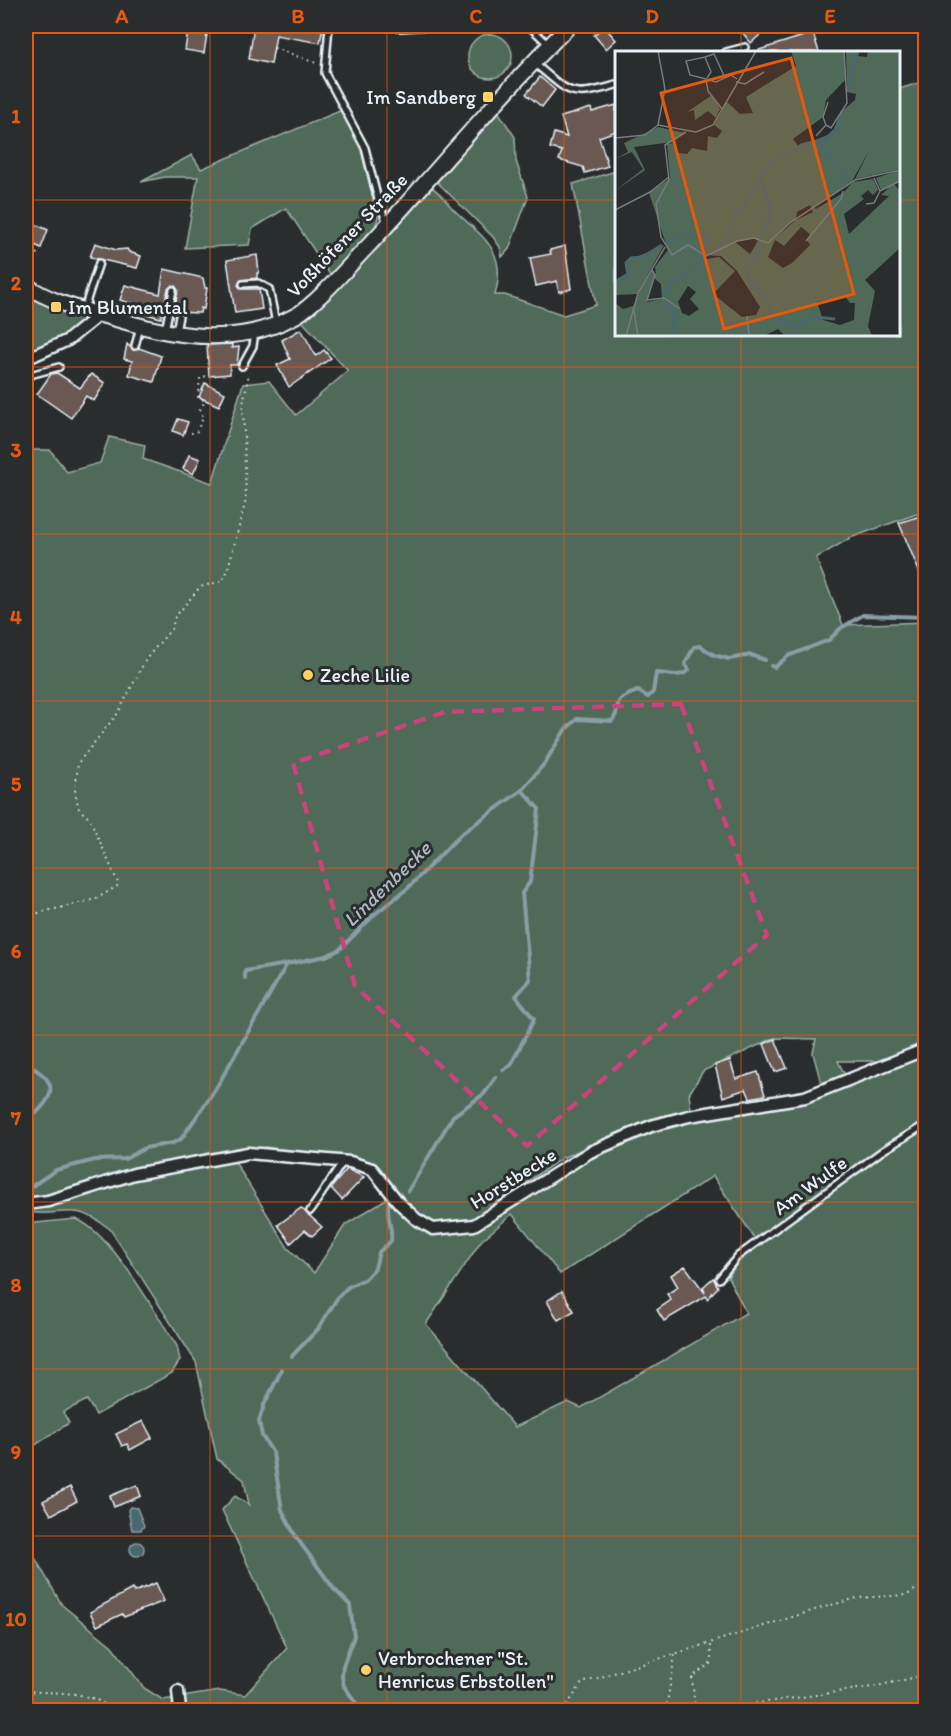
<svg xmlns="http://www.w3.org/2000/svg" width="951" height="1736" font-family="Itim,sans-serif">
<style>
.green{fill:#506a59;stroke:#9caea8;stroke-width:1.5;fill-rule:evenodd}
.water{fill:#4a676d;stroke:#899ea5;stroke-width:1.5}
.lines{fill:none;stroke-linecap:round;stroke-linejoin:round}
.stream{stroke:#899ea5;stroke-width:4}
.building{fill:#6a5952;stroke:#e8f1f8;stroke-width:1.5}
.service-casing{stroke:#e8f1f8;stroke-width:10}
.minor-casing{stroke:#e8f1f8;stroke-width:15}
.tertiary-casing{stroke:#e8f1f8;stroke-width:18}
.path{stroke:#e8f1f8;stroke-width:2;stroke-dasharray:1.5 4.5;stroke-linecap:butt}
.service{stroke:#2a2d2e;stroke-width:5}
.minor{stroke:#2a2d2e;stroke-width:10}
.tertiary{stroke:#2a2d2e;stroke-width:14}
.marked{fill:none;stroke:#ca437a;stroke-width:4.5;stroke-dasharray:12 8;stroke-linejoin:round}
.grid{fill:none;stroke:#e8590c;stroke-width:1.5;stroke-opacity:0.55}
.poi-dot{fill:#ffd166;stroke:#2a2d2e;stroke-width:2}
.labels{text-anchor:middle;stroke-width:6;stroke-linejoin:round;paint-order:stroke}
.poi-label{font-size:20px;fill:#e8f1f8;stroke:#2a2d2e;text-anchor:start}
.street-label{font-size:20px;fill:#e8f1f8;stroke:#2a2d2e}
.water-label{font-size:21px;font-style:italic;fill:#a9bac0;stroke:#2a2d2e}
.inset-river{fill:none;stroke:#4a676d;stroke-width:3}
.inset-road{fill:none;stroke:#767b7f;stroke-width:1.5}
.view{fill:#e8590c;fill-opacity:0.15;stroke:#e8590c;stroke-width:3}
.inset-edge{fill:none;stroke:#e8f1f8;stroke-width:3}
.neatline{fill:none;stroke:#e8590c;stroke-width:2}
.grid-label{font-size:20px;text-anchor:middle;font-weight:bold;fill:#e8590c}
</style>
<rect width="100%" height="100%" fill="#2a2d2e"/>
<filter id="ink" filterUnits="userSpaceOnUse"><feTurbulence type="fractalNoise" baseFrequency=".0167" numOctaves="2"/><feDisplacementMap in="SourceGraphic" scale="12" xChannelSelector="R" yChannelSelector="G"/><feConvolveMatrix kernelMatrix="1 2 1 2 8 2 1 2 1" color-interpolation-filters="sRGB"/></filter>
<g filter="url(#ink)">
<g class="green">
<circle cx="490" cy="56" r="22"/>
<path d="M 925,81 L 925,511 L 850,538 L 816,558 L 843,625 L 925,622 L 925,1044 L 879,1061 L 838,1061 L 849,1083 L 925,1054 L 925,1710 L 26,1710 L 26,1542 L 62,1605 L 112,1646 L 144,1688 L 163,1700 L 220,1691 L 245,1695 L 287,1648 L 222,1510 L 235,1496 L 249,1505 L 244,1480 L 217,1459 L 196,1362 L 110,1229 C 71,1199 65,1218 26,1212 L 26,450 L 50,450 L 67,472 L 100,463 L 109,437 L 145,445 L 143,459 L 212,483 L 243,384 L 269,381 L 296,415 L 348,371 L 301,320 L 430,186 C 439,191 446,201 453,209 C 482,237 508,250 495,295 L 505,295 L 564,315 L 596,305 L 573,184 L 616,171 L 616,334 L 898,334 L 899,89 ZM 774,1038 L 816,1039 L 813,1053 L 824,1094 L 651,1129 L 592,1155 L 476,1227 L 432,1231 L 389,1197 L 345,1225 L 314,1273 L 288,1248 L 232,1157 L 233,1150 L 266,1147 L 373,1167 L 411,1211 L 435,1225 L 471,1221 L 562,1158 L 653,1118 L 691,1109 L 689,1094 L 703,1071 ZM 713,1176 L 759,1245 L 739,1260 L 728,1277 L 746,1313 L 581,1408 L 568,1402 L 515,1427 L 426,1324 L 481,1241 L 512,1214 L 560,1274 Z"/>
<path d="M 342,110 L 360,145 L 378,219 L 375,227 L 331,276 L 286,208 L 252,229 L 249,245 L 185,248 L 198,177 L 165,177 L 141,182 L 192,155 L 201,169 Z"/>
<path d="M 497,110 L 515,137 L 516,161 L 528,197 L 509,249 L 502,257 L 500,247 L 493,237 L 434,179 Z"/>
<path d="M 26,291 L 89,317 L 67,337 L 26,351 Z"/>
<path d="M 76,1219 C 113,1234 154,1312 177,1346 L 180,1360 L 172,1373 L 96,1415 L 87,1400 L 63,1412 L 69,1423 L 26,1451 L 26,1224 Z"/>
</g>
<g class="water">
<path d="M 130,1507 L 137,1508 L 144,1526 L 141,1530 L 132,1530 L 128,1510 Z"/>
<circle cx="137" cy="1549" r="7"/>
</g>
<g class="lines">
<g class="stream">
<path d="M 771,666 L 775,667 L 788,656 L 829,640 L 841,628 L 863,615 L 926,617"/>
<path d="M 245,978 L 245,971 L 287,964"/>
<path d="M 26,1064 C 64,1083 53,1100 26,1122"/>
<path d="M 503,1070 L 511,1065 L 534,1019 L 516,996 L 530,980 L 522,893 L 530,882 L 539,809 L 522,790"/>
<path d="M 26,1190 L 56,1170 L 95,1160 L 125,1159 L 145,1148 L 173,1143 L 181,1139 L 215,1090 L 287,964 L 326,956 L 339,950 L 375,914 L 408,888 L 461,834 L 522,790 L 544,764 L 565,730 L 577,719 L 612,721 C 624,707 607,701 638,691 L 648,697 L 653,692 L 656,673 C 667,673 679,679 689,670 L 685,664 L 694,647 L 700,646 L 714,655 L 729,659 L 751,655 L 765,660"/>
<path d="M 408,1191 L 453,1116 L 484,1094 L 496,1077"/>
<path d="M 292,1356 L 318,1329 L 338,1297 L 348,1287 L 365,1279 L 375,1268 L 379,1252 L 391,1241 C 393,1226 385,1215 389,1201"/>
<path d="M 282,1369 L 264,1405 L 259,1421 L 262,1436 L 273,1453 L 282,1510 L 296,1537 L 334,1589 L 350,1605 L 354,1636 L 343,1666 L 342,1677 L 344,1686 L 361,1710"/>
</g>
</g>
<g class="building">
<path d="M 254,26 L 323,26 L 320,43 L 276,35 L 271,64 L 249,59 Z"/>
<path d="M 604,26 L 616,40 L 606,49 L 594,35 Z"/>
<path d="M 737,26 L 753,26 L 761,34 L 751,43 Z"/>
<path d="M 188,31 L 207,34 L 204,53 L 185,50 Z"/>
<path d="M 813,33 L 819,52 L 759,52 L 759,50 Z"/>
<path d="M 540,77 L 555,90 L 542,107 L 526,94 Z"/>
<path d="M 616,105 L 616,131 L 599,137 L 608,166 L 585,173 L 583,167 L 559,160 L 562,151 L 550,148 L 554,133 L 567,137 L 561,117 L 591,108 L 592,112 Z"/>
<path d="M 26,220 L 48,230 L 41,248 L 35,245 L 26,264 Z"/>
<path d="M 95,243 L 116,250 L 127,249 L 129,252 L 141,256 L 137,268 L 90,257 Z"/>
<path d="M 565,246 L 571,289 L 559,292 L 557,281 L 536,286 L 530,258 L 551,254 L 550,250 Z"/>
<path d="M 257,255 L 259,273 L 257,273 L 257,278 L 241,280 L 238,285 L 241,289 L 259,289 L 262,309 L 235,313 L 227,260 Z"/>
<path d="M 164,269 L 203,278 L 205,288 L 207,288 L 204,309 L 201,308 L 200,313 L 174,312 L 178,290 L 173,285 L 168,289 L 161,318 L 138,312 L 139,306 L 120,300 L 125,285 L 160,294 Z"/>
<path d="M 301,329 L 316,356 L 324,350 L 331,358 L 289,387 L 277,365 L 290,359 L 282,340 Z"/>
<path d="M 127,344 L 133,350 L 139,348 L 161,356 L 154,382 L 129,375 L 132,361 L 124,359 Z"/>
<path d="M 232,344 L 232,348 L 239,347 L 237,365 L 230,365 L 230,374 L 209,376 L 207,345 Z"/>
<path d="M 57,373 L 80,388 L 91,374 L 105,383 L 94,401 L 86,396 L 71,418 L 37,394 L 51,374 Z"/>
<path d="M 205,383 L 225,393 L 219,406 L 199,397 Z"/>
<path d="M 178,419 L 188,422 L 183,435 L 173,431 Z"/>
<path d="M 189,455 L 200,459 L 193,474 L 183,469 Z"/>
<path d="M 926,514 L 926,588 L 899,523 Z"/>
<path d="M 775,1039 L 787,1068 L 775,1072 L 764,1044 Z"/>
<path d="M 730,1060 L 736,1079 L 758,1072 L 765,1095 L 750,1098 L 746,1089 L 723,1097 L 715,1065 Z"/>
<path d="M 347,1169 L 364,1177 L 342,1200 L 331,1188 Z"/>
<path d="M 301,1208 L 322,1227 L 312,1236 L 305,1230 L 291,1243 L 278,1225 Z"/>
<path d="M 685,1266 L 705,1293 L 703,1287 L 713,1278 L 718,1287 L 707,1299 L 706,1296 L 664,1321 L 657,1310 L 671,1300 L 667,1294 L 678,1287 L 671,1275 Z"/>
<path d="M 562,1291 L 574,1311 L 558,1320 L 547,1301 Z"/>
<path d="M 143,1421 L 152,1438 L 130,1450 L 127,1444 L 122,1446 L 116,1434 Z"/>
<path d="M 137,1485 L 141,1496 L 114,1507 L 110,1496 Z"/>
<path d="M 70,1487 L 77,1501 L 51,1515 L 43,1501 Z"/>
<path d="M 156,1583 L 164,1601 L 124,1617 L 122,1614 L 97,1626 L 90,1612 L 132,1589 L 134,1592 Z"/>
</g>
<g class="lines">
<defs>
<g id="service">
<path d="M 329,26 L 325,73 L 365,148 L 378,200 L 387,223"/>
<path d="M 395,26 L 399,28 L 434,26"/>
<path d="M 529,26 L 549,45"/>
<path d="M 726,52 L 745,47"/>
<path d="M 534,63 C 570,93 569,99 616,85"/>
<path d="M 243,284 L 258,283 L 269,289 L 276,323"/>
<path d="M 84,309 L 99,263"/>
<path d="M 165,331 L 173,290"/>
<path d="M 176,332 L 179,316"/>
<path d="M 135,346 L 140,327"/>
<path d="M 242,366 L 253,346 L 255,332"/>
<path d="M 26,372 L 30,375 L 59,367"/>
<path d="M 310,1211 L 343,1162"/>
<path d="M 719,1279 L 738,1256 L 882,1151 L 926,1124"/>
</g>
<g id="minor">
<path d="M 26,359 L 68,340 L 100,314"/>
<path d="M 26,1204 L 48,1201 L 134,1174 L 248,1153 L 350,1162 L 372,1169 L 399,1203 L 416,1219 L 433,1229 L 474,1225 L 590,1152 L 651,1126 L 689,1116 L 805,1097 L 926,1049"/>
<path d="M 178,1691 L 180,1710"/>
</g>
<path id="tertiary" d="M 26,285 C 52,304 92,312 123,321 C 180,338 240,346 295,316 C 316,305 352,262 370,244 C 437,172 499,95 569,26"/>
</defs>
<use href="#service" class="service-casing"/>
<use href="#minor" class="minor-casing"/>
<use href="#tertiary" class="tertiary-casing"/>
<g class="path">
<path d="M 274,48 L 316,63"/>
<path d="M 26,258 L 35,257 L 39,249"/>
<path d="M 191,433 L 196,433 L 203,418 L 200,410 L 205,401 L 198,397 L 200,379 L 203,376 L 210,378"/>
<path d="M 26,916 L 96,899 L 119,885 L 90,819 L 79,809 L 75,792 L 78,763 L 118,713 L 146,659 L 172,628 L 175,617 L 200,587 L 222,581 L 227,572 L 246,500 L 243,404 L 249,373"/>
<path d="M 26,1691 C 55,1694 89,1689 112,1710"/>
<path d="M 695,1709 L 692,1677 L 711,1663 L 711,1641"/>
<path d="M 564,1710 L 582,1683 L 821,1608 L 857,1598 L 907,1595 L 926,1583"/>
<path d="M 666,1710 L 675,1654"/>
<path d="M 684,1710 L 710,1710 L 872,1687 L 926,1675"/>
</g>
<use href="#service" class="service"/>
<use href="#minor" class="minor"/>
<use href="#tertiary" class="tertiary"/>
</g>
</g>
<path class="marked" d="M 681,704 L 767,935 L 527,1146 L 355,986 L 293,763 L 445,712 Z"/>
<path class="grid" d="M 210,26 L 210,1710M 387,26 L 387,1710M 564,26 L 564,1710M 741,26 L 741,52M 26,200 L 616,200M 898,200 L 926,200M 741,334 L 741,1710M 26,367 L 926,367M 26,534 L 926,534M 26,701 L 926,701M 26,868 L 926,868M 26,1035 L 926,1035M 26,1202 L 926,1202M 26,1369 L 926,1369M 26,1536 L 926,1536"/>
<g class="poi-dot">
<rect x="482" y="91" width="12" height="12" rx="3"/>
<rect x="50" y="301" width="12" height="12" rx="3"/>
<circle cx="308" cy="675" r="6"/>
<circle cx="366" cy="1670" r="6"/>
</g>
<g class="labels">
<g class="poi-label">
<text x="476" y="104" text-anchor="end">Im Sandberg</text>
<text x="68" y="314">Im Blumental</text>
<text x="320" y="682">Zeche Lilie</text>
<text x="378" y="1665">Verbrochener "St.<tspan x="378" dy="23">Henricus Erbstollen"</tspan></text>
</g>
<g class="street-label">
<text transform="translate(347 235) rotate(-46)" y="7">Voßhöfener Straße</text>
<text transform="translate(513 1178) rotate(-32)" y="7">Horstbecke</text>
<text transform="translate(810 1185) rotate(-36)" y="7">Am Wulfe</text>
</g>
<g class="water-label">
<text transform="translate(387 884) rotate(-44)" y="7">Lindenbecke</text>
</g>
</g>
<g transform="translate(615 51)">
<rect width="285" height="285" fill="#2a2d2e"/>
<path d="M 176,0 L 229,0 L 231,28 L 211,49 L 208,66 L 178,88 L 184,96 L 217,82 L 226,61 L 240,49 L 241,43 L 232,41 L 231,0 L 244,0 L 243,5 L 252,6 L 253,0 L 285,0 L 285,118 L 240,128 L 254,100 L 237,130 L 199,156 L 201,158 L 228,142 L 238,131 L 258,128 L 263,139 L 258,144 L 253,139 L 246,145 L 249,148 L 229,163 L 234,183 L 274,145 L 266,144 L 274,137 L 266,139 L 261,127 L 285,119 L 285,129 L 279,133 L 285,140 L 285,197 L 250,229 L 260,240 L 253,275 L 257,285 L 170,285 L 163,278 L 149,285 L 0,285 L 0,252 L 8,258 L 18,255 L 19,250 L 18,257 L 25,239 L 37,220 L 41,223 L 40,216 L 53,199 L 34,142 L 55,127 L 52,93 L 59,92 L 64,102 L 72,103 L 77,97 L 92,100 L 93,85 L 102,87 L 107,80 L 99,74 L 112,51 L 125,63 L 138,62 L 131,46 L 181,15 ZM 195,154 L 198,161 L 181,169 L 155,191 L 181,167 L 182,161 ZM 186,176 L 195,183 L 192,189 L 195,194 L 177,212 L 168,217 L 153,206 L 160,189 L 169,195 ZM 139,187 L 143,190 L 135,203 L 120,191 ZM 88,204 L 106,205 L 122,220 L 145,256 L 141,264 L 127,266 L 98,243 L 120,220 L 104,206 L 92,208 ZM 39,227 L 46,233 L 47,248 L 32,251 ZM 73,235 L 81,241 L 75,248 L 84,258 L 74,265 L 67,262 L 63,251 ZM 230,245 L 235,252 L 240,252 L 239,269 L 225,274 L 208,269 L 202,251 ZM 97,44 L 105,58 L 101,67 L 93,60 L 80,69 L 79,59 L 72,61 ZM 43,76 L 70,82 L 58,91 L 19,96 L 30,119 L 0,140 L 28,118 L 17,101 L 0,108 L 13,101 L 9,92 ZM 49,194 L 22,243 L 0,244 L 0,229 L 12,222 L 10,211 Z" fill="#506a59" fill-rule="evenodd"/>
<path class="inset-river" d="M 232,39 L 243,0M 175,104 L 186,94 L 212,87M 220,112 L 205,93 L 222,77 L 224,67M 223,116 L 233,132M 147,131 L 156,161 L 154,169M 145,188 L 153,170M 51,192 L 71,183 L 91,186 L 93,189 L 86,201M 94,202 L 112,190 L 120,162 L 127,159 L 151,118 L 164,104 L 174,104M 135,216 L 143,201 L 143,191M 134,218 L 133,226 L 140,237 L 152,248 L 155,259 L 165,270 L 179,274 L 180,285M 0,232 L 13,224 L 11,212 L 16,207 L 28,206 L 47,194M 50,246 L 54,234 L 80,217 L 88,204M 53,251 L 58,259 L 59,285M 181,275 L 200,266 L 220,268"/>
<path class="inset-road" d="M 43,0 L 50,38 L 43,74M 90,6 L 99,3 L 110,27M 91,28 L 75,24 L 71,10 L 90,6 L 96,21 L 92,27M 121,31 L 130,33 L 149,21M 107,58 L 93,40 L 91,28 L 101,31 L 116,24 L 122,28M 43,74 L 81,81 L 98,74 L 141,0M 211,74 L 208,66 L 213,51M 71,81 L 50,94 L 54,129 L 41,153 L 46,186 L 57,204 L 73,194 L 91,205 L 122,190 L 139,187 L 153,192 L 176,171 L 240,129 L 285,119M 201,85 L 211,74 L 216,77 L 232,52 L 229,0M 0,87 L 30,84 L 43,74M 259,127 L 265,140 L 285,130M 251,153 L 259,152 L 265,140M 0,159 L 35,141 L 54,126M 191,190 L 226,148 L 228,140M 37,219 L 40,224 L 32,249 L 49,247 L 65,258M 19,260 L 23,285M 132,265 L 134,285M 11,285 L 23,242 L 50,196"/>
<path class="view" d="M 176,7 L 239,243 L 109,278 L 46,42 Z"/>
<rect width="285" height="285" class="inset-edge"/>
</g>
<rect width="951" height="1736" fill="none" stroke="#2a2d2e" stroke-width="66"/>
<rect x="33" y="33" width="885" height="1670" class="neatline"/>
<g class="grid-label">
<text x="122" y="23">A</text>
<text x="298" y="23">B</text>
<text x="476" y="23">C</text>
<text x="652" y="23">D</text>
<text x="830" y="23">E</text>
<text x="16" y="123">1</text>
<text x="16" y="290">2</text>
<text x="16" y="457">3</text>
<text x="16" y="624">4</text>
<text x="16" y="791">5</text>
<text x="16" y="958">6</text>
<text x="16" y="1125">7</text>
<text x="16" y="1292">8</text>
<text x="16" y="1459">9</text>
<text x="16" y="1626">10</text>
</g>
</svg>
